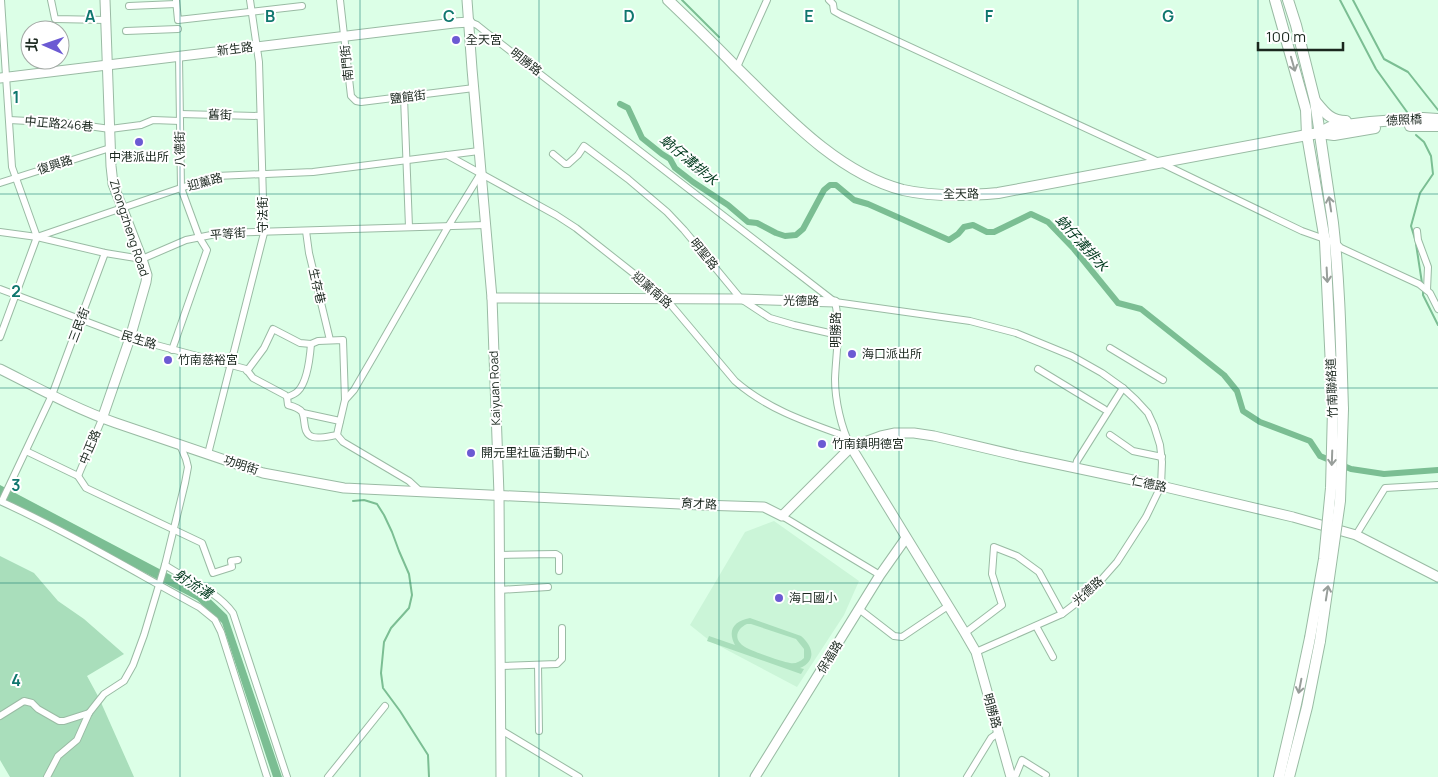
<svg xmlns="http://www.w3.org/2000/svg" width="1438" height="777" font-family="Manrope,'Noto Sans TC',sans-serif">
<style>
.built{fill:#cbf5d8}
.green{fill:#a9debb;fill-rule:evenodd}
.water{fill:#7bbe93}
.lines{fill:none;stroke-linecap:round;stroke-linejoin:round}
.stream{stroke:#7bbe93;stroke-width:2}
.canal{stroke:#7bbe93;stroke-width:6}
.street-casing{stroke:#9abba4;stroke-width:8}
.secondary-casing{stroke:#9abba4;stroke-width:11}
.primary-casing{stroke:#9abba4;stroke-width:12}
.street{stroke:#fff;stroke-width:6}
.secondary{stroke:#fff;stroke-width:9}
.primary{stroke:#fff;stroke-width:10}
.primary-bridge-casing{stroke:#9abba4;stroke-width:12;stroke-linecap:butt}
.primary-bridge{stroke:#fff;stroke-width:10}
.oneway{stroke:#989e9a}
.grid{fill:none;stroke:#0f766e;stroke-width:1;stroke-opacity:0.55}
.poi-dot{fill:#6c5ad3;stroke:#fff;stroke-width:2}
.labels{text-anchor:middle;stroke-width:4;stroke-linejoin:round;paint-order:stroke}
.poi-label{font-size:12px;fill:#1a271e;stroke:#fff;text-anchor:start}
.street-label{font-size:12px;fill:#1a271e;stroke:#fff}
.water-label{font-size:14px;font-style:italic;fill:#00391d;stroke:#fff}
.grid-label{font-size:16px;text-anchor:middle;font-weight:bold;fill:#0f766e;stroke:#fff;stroke-width:4;stroke-linejoin:round;paint-order:stroke}
</style>
<rect width="100%" height="100%" fill="#dcffe7"/>
<path class="built" d="M 774,521 L 859,581 L 844,615 L 797,687 L 710,641 L 690,625 L 745,532 Z"/>
<g class="green">
<path d="M 0,556 L 34,573 L 58,601 L 84,619 L 124,654 L 87,676 L 99,698 L 134,777 L 10,777 L 0,760 Z"/>
<path d="M 750,618 L 801,636 C 813,646 817,661 800,668 L 804,669 L 801,674 L 707,641 L 709,636 L 735,645 C 727,630 734,621 750,618 ZM 747,624 L 751,624 L 796,639 L 804,649 L 804,658 C 800,662 795,664 790,663 C 783,662 751,651 745,647 C 733,640 736,629 747,624 Z"/>
</g>
<path class="water" d="M 0,485 L 203,592 L 227,615 L 282,777 L 273,777 L 222,623 L 197,600 L 0,497 Z"/>
<g class="lines">
<g class="stream">
<path d="M 682,0 L 719,37"/>
<path d="M 1340,0 L 1376,69 L 1407,112"/>
<path d="M 1353,0 L 1384,59 L 1408,72 L 1438,110"/>
<path d="M 1415,239 L 1411,226 L 1420,193 L 1433,174 L 1431,156 L 1424,142 L 1416,135"/>
<path d="M 1416,244 L 1422,283"/>
<path d="M 1423,291 L 1423,295 L 1438,325"/>
<path d="M 353,501 L 364,500 L 377,504 L 384,515 L 392,532 L 399,551 L 409,574 L 412,595 L 409,608 L 391,628 L 384,642 L 381,673 L 383,688 L 400,711 L 428,755 L 429,777"/>
</g>
<path class="canal" d="M 620,104 L 628,108 L 642,138 L 662,154 L 670,159 L 675,168 L 693,182 L 728,205 L 748,222 L 757,223 L 776,233 L 785,236 L 796,235 L 803,229 L 824,190 L 830,185 L 836,185 L 854,200 L 868,204 L 949,240 L 958,234 L 964,227 L 973,225 L 987,232 L 994,232 L 1031,214 L 1048,222 L 1074,249 L 1118,303 L 1141,309 L 1224,375 L 1237,391 L 1243,411 L 1260,422 L 1310,441 L 1320,456 L 1351,469 L 1384,474 L 1438,470"/>
<defs>
<g id="street">
<path d="M 51,0 L 55,19 L 106,20"/>
<path d="M 176,0 L 178,20 L 302,6"/>
<path d="M 340,0 L 351,96 L 356,101 L 361,102 L 474,88"/>
<path d="M 829,0 L 833,4 L 834,11 L 841,15 L 1161,163 L 1302,231 L 1336,243 L 1341,248 L 1419,284 L 1430,293 L 1438,309"/>
<path d="M 129,6 L 176,4"/>
<path d="M 470,22 L 477,25 L 487,33 L 835,302 C 841,327 836,353 835,379 C 835,400 841,428 851,447"/>
<path d="M 126,31 L 178,29"/>
<path d="M 737,67 L 767,0"/>
<path d="M 404,97 L 409,227"/>
<path d="M 180,114 L 260,116"/>
<path d="M 9,120 L 67,123 L 110,129 L 141,125 L 153,120 L 180,121"/>
<path d="M 553,154 L 565,164 L 568,164 L 578,155 L 584,146 L 628,179 L 667,212 L 684,230 L 741,299 L 770,318 L 794,325 L 838,335"/>
<path d="M 447,155 L 556,215 L 576,228 L 666,299 L 735,381 C 767,409 806,422 845,436"/>
<path d="M 0,183 L 110,148"/>
<path d="M 306,231 L 309,253 L 330,340"/>
<path d="M 1417,231 L 1418,240 L 1428,267 L 1427,290"/>
<path d="M 0,232 L 37,237 L 105,253 L 142,259 L 186,240 L 221,233 L 486,225"/>
<path d="M 37,237 L 216,176 L 313,172 L 479,151"/>
<path d="M 0,289 L 130,338 L 246,369 L 253,378 L 285,395 L 287,397 L 288,405 C 292,406 299,408 302,412 C 306,420 302,434 313,437 C 320,439 330,436 337,435"/>
<path d="M 835,302 L 970,321 L 1016,333 L 1072,356 L 1102,373 L 1123,388 L 1136,400 L 1148,413 L 1154,426 L 1160,445 L 1162,462 L 1161,486 L 1146,517 L 1117,562 L 1102,579 L 1079,601 L 1062,614 L 976,652"/>
<path d="M 0,337 L 37,237 L 12,167 L 1,0"/>
<path d="M 1110,348 L 1163,380"/>
<path d="M 172,350 L 207,250 L 199,237 L 181,188 L 179,57"/>
<path d="M 1038,369 L 1104,409"/>
<path d="M 247,371 L 264,348 L 273,329 L 300,343 L 311,344 L 318,341 L 343,340 L 345,400"/>
<path d="M 287,397 C 290,396 295,394 298,391 C 307,382 310,357 311,344"/>
<path d="M 303,413 L 340,421"/>
<path d="M 1110,435 L 1133,451 L 1162,457"/>
<path d="M 26,451 L 78,476 L 86,488 L 202,543 L 213,573 L 232,567 L 231,561 L 238,560"/>
<path d="M 208,454 L 264,233 L 259,62 L 250,0"/>
<path d="M 1075,468 L 1077,461 L 1123,388"/>
<path d="M 78,476 L 102,419"/>
<path d="M 421,492 L 409,481 L 343,442 L 337,435 L 338,430 L 345,400 L 354,390 L 375,354 L 449,225 L 481,173"/>
<path d="M 0,501 C 68,532 133,571 199,607 L 215,620 L 221,632 L 267,777"/>
<path d="M 2,501 L 52,395 L 105,253"/>
<path d="M 782,516 L 880,575"/>
<path d="M 1356,535 L 1385,488 L 1438,485"/>
<path d="M 499,555 L 556,554 L 559,556 L 559,571"/>
<path d="M 165,565 C 187,580 217,591 233,613 L 287,777"/>
<path d="M 499,590 L 548,587"/>
<path d="M 859,609 L 894,636 L 902,637 L 948,606"/>
<path d="M 1036,626 L 1053,657"/>
<path d="M 965,633 L 1002,605 L 992,574 L 994,547 L 1017,556 L 1039,572 L 1062,614"/>
<path d="M 538,665 L 539,731"/>
<path d="M 500,666 L 557,664 L 562,659 L 562,628"/>
<path d="M 0,716 L 24,701 L 32,703 L 38,709 L 59,721 L 64,721 L 89,713"/>
<path d="M 501,730 L 579,777"/>
<path d="M 47,777 L 58,756 L 77,740 L 89,713 L 104,694 L 124,681 L 133,665 L 144,635 L 165,565 L 185,483 L 188,467 L 186,459 L 180,445"/>
<path d="M 328,777 L 385,706"/>
<path d="M 967,777 L 991,738 L 998,733"/>
<path d="M 1015,777 L 1022,760 L 1046,775"/>
</g>
<g id="secondary">
<path d="M 467,0 L 472,69 L 492,298 L 499,495 L 501,777"/>
<path d="M 0,78 L 454,23 L 470,22"/>
<path d="M 492,298 L 741,299 L 835,302"/>
<path d="M 0,369 C 38,388 76,409 116,423 L 263,473 L 344,488 L 701,505 L 764,507 L 782,516 L 851,447 L 881,436 L 895,433 L 914,433 L 934,436 L 1019,456 L 1161,486 L 1293,517 L 1356,535 L 1438,577"/>
<path d="M 102,419 L 130,338 L 146,282 L 147,275 L 142,259 L 113,184 L 111,166 L 105,0"/>
<path d="M 851,447 L 965,633 L 976,652 L 1011,777"/>
<path d="M 755,777 L 880,575 L 906,538"/>
</g>
<g id="primary">
<path d="M 668,0 C 691,22 714,44 736,67 C 783,113 837,173 903,190 C 934,197 966,196 998,193 L 1307,135 L 1319,133 L 1330,127 L 1370,122 L 1423,118 L 1438,119"/>
<path d="M 1275,0 L 1306,110 L 1307,135 L 1325,241 L 1333,409"/>
<path d="M 1288,0 L 1296,25 L 1315,101 L 1333,223 C 1340,285 1341,347 1343,409"/>
<path d="M 1316,102 C 1325,113 1331,121 1346,121"/>
<path d="M 1410,126 L 1438,126"/>
<path d="M 1319,133 L 1334,135 L 1375,128"/>
<path d="M 1279,777 L 1296,704 L 1310,638"/>
<path d="M 1289,777 L 1307,707 L 1320,641"/>
</g>
</defs>
<use href="#street" class="street-casing"/>
<use href="#secondary" class="secondary-casing"/>
<use href="#primary" class="primary-casing"/>
<use href="#street" class="street"/>
<use href="#secondary" class="secondary"/>
<use href="#primary" class="primary"/>
<defs>
<g id="primary-bridge">
<path d="M 1310,638 L 1324,559 L 1331,488 L 1333,409"/>
<path d="M 1320,641 L 1340,501 L 1343,409"/>
</g>
</defs>
<use href="#primary-bridge" class="primary-bridge-casing"/>
<use href="#primary-bridge" class="primary-bridge"/>
</g>
<defs><path id="oneway-shaft" d="M-6 0H5M1.5-3L5.5 0L1.5 3" fill="none" stroke-width="1.6" stroke-linecap="round" stroke-linejoin="round" transform="scale(1.25)"/></defs>
<g class="oneway">
<use href="#oneway-shaft" transform="translate(1293 64) rotate(74)"/>
<use href="#oneway-shaft" transform="translate(1330 204) rotate(-99)"/>
<use href="#oneway-shaft" transform="translate(1327 275) rotate(87)"/>
<use href="#oneway-shaft" transform="translate(1332 458) rotate(92)"/>
<use href="#oneway-shaft" transform="translate(1327 593) rotate(-81)"/>
<use href="#oneway-shaft" transform="translate(1300 686) rotate(101)"/>
</g>
<path class="grid" d="M 180,0 L 180,777M 360,0 L 360,777M 539,0 L 539,777M 719,0 L 719,777M 899,0 L 899,777M 1078,0 L 1078,777M 1258,0 L 1258,777M 0,194 L 1438,194M 0,388 L 1438,388M 0,583 L 1438,583"/>
<g class="poi-dot">
<circle cx="456" cy="40" r="5"/>
<circle cx="139" cy="142" r="5"/>
<circle cx="852" cy="354" r="5"/>
<circle cx="168" cy="360" r="5"/>
<circle cx="822" cy="444" r="5"/>
<circle cx="471" cy="453" r="5"/>
<circle cx="779" cy="598" r="5"/>
</g>
<g class="labels">
<g class="poi-label">
<text x="466" y="44">全天宮</text>
<text x="139" y="161" text-anchor="middle">中港派出所</text>
<text x="862" y="358">海口派出所</text>
<text x="178" y="364">竹南慈裕宮</text>
<text x="832" y="448">竹南鎮明德宮</text>
<text x="481" y="457">開元里社區活動中心</text>
<text x="789" y="602">海口國小</text>
</g>
<g class="street-label">
<text transform="translate(235 49) rotate(-7)" y="4">新生路</text>
<text transform="translate(526 62) rotate(38)" y="4">明勝路</text>
<text transform="translate(347 63) rotate(-96)" y="4">南門街</text>
<text transform="translate(408 97) rotate(-7)" y="4">鹽館街</text>
<text transform="translate(220 115) rotate(2)" y="4">舊街</text>
<text transform="translate(1404 120) rotate(-3)" y="4">德照橋</text>
<text transform="translate(59 124) rotate(5)" y="4">中正路246巷</text>
<text transform="translate(180 149) rotate(-91)" y="4">八德街</text>
<text transform="translate(55 165) rotate(-18)" y="4">復興路</text>
<text transform="translate(205 182) rotate(-15)" y="4">迎薰路</text>
<text transform="translate(961 194) rotate(-1)" y="4">全天路</text>
<text transform="translate(263 215) rotate(-90)" y="4">守法街</text>
<text transform="translate(129 228) rotate(72)" y="4">Zhongzheng Road</text>
<text transform="translate(228 234) rotate(-4)" y="4">平等街</text>
<text transform="translate(704 254) rotate(51)" y="4">明聖路</text>
<text transform="translate(317 286) rotate(77)" y="4">生存巷</text>
<text transform="translate(652 290) rotate(41)" y="4">迎薰南路</text>
<text transform="translate(801 301) rotate(1)" y="4">光德路</text>
<text transform="translate(79 325) rotate(-69)" y="4">三民街</text>
<text transform="translate(836 330) rotate(-90)" y="4">明勝路</text>
<text transform="translate(139 340) rotate(17)" y="4">民生路</text>
<text transform="translate(495 388) rotate(-92)" y="4">Kaiyuan Road</text>
<text transform="translate(1332 388) rotate(-92)" y="4">竹南聯絡道</text>
<text transform="translate(90 447) rotate(-67)" y="4">中正路</text>
<text transform="translate(241 465) rotate(18)" y="4">功明街</text>
<text transform="translate(1149 484) rotate(12)" y="4">仁德路</text>
<text transform="translate(699 504) rotate(3)" y="4">育才路</text>
<text transform="translate(1088 591) rotate(-42)" y="4">光德路</text>
<text transform="translate(830 657) rotate(-58)" y="4">保福路</text>
<text transform="translate(992 711) rotate(74)" y="4">明勝路</text>
</g>
<g class="water-label">
<text transform="translate(689 160) rotate(40)" y="5">蚋仔溝排水</text>
<text transform="translate(1082 243) rotate(48)" y="5">蚋仔溝排水</text>
<text transform="translate(193 584) rotate(33)" y="5">射流溝</text>
</g>
</g>
<g class="grid-label">
<text x="90" y="22">A</text>
<text x="270" y="22">B</text>
<text x="449" y="22">C</text>
<text x="629" y="22">D</text>
<text x="809" y="22">E</text>
<text x="989" y="22">F</text>
<text x="1168" y="22">G</text>
<text x="16" y="103">1</text>
<text x="16" y="297">2</text>
<text x="16" y="491">3</text>
<text x="16" y="686">4</text>
</g>
<g transform="translate(45 45) rotate(272)"><circle r="24" fill="#ffffff" stroke="#a3a9a5"/>
<path d="M0-4L9 19L0 12L-9 19Z" fill="#6c5ad3"/>
<text y="-8" font-size="14" font-weight="bold" text-anchor="middle" fill="#1a271e">北</text>
</g>
<path d="M1258 42v8h85v-8" fill="none" stroke="#1a271e" stroke-width="2.5"/>
<text x="1266" y="42" font-size="15" fill="#1a271e" stroke="#ffffff" stroke-width="4" paint-order="stroke">100 m</text>
</svg>
